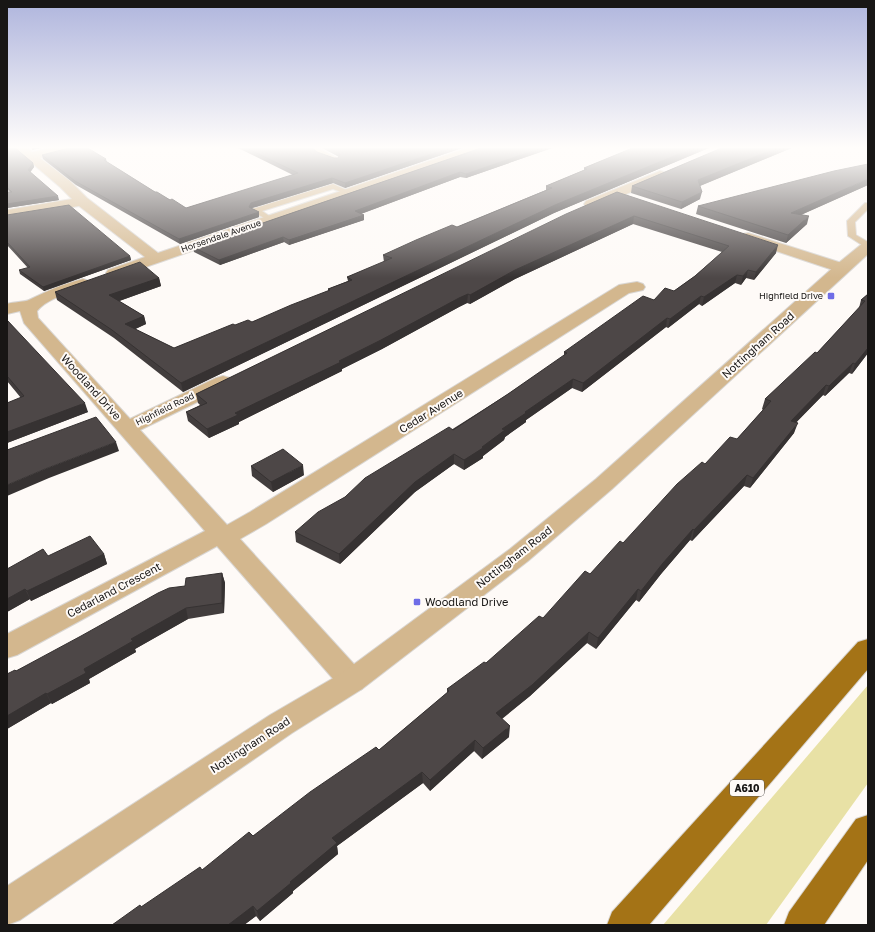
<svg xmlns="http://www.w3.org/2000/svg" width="875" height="932" font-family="'Golos Text',sans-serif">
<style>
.green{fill:#e8e1a5}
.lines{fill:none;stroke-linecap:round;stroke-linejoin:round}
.service-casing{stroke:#d9d6d3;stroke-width:2}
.minor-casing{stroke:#d9d6d3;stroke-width:2}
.tertiary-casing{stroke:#d9d6d3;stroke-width:2}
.trunk-casing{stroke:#d9d6d3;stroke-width:2}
.service{fill:#d3b78e;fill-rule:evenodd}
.minor{fill:#d3b78e;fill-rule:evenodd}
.tertiary{fill:#d3b78e;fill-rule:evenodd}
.trunk{fill:#a47316;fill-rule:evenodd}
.wall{fill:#423d3d}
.shaded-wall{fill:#363232}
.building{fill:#4d4747;stroke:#363232}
.poi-dot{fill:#6f6de7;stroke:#fefaf7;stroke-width:1.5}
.labels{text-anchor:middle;stroke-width:4;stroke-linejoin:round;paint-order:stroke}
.far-street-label{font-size:9px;fill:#181615;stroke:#fefaf7}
.far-poi-label{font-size:9px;fill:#181615;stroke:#fefaf7;text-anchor:end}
.shield{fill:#fefaf7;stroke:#5d5a59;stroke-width:1}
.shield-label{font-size:10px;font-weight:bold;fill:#181615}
.street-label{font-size:11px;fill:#181615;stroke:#fefaf7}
.poi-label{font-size:11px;fill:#181615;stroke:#fefaf7;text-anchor:start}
</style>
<rect width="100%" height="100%" fill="#fefaf7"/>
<path class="green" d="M 868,685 L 868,783 L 766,925 L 663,925 Z"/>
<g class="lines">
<defs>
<g id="service">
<path d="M 308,147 L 316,147 L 339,159 L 338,161 C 329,162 314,154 308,147 Z"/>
<path d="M 333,184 L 351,192 L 347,194 L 333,189 L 262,211 L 274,219 L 270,221 L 251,211 L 252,209 Z"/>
<path d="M 865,203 L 868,203 L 868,209 L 855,222 L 856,235 L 868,242 L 868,249 L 848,236 L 847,221 Z"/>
</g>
<g id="minor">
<path d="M 13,147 L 27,147 L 32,152 L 55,147 L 80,147 L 78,149 L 40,158 L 70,181 L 87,198 L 158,253 L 470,147 L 488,147 L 486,149 L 114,278 L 108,276 L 106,273 L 108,270 L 145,257 L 79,206 L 7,218 L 7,210 L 72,199 L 60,187 Z"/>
<path d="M 660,171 L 664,172 L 666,175 L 664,178 L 596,207 L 586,207 L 584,204 L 586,201 Z"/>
<path d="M 748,233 L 848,265 L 850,268 L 848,271 L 842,273 L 743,240 L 741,237 L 743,234 Z"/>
<path d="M 83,279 L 89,281 L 91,284 L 89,287 C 71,293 49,297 37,311 L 38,318 L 130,419 L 216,378 L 223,376 L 230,378 L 233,382 L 230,386 L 140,430 L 227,525 L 250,512 L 619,285 L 637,282 L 643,284 L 645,287 L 643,290 L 629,293 L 266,524 L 240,539 L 362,673 L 366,681 L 362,689 L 352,693 L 342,689 L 217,546 L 17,655 L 7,658 L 7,634 L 205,531 L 24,323 L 20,311 L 7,314 L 7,304 C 13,302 25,302 29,300 C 47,291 63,284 83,279 Z"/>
</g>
<path id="tertiary" d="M 868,242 L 868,254 L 612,489 L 528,561 L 362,689 L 292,733 L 20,920 L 7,925 L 7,886 L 270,715 L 342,673 L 510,549 L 596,479 L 836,265 L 863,243 Z"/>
<g id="trunk">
<path d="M 868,639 L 868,669 L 649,925 L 607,925 L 612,912 L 858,642 Z"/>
<path d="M 868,815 L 868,860 L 824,925 L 784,925 L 789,912 L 856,819 Z"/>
</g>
</defs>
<use href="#service" class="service-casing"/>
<use href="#minor" class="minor-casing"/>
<use href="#tertiary" class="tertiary-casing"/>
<use href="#trunk" class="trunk-casing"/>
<use href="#service" class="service"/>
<use href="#minor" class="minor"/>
<use href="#tertiary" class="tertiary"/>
<use href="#trunk" class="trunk"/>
</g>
<g class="wall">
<path d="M 7,147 L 33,163 L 34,167 L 30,172 L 59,200 L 7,208 L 7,192 L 10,192 L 7,189 Z"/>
<path d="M 236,147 L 311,147 L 317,152 L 334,158 L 338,158 L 339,157 L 320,147 L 465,147 L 345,188 L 333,183 L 252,208 L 251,208 L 259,217 L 180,244 L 76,185 L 43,159 L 42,155 L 106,159 L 107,162 L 155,192 L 186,208 L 293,175 Z"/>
<path d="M 484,147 L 555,147 L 466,178 L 460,177 L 361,214 L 364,215 L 364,220 L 289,245 L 284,242 L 220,265 L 194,252 L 193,247 Z"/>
<path d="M 635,147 L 711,147 L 554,213 L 183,392 L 114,338 L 57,300 L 55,292 L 159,278 L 161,286 L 119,301 L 144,316 L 146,324 L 135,329 L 174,348 L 235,325 L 252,322 L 328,291 L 328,289 L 348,281 L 347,277 L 384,262 L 383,255 L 457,227 L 546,190 L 546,186 L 584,170 L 584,168 Z"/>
<path d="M 724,147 L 794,147 L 700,186 L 700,199 L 681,209 L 631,193 L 632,186 Z"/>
<path d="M 868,185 L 801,215 L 807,224 L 786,243 L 696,214 L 698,206 Z"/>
<path d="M 617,192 L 776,253 L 754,280 L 746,278 L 741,285 L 735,283 L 702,306 L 699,304 L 668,328 L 666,327 L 582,392 L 572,388 L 526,420 L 526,422 L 505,437 L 504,440 L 483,456 L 483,458 L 464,470 L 454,464 L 415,492 L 340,564 L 296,542 L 295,532 L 345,497 L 508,394 L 564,356 L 564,352 L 654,300 L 674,291 L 695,276 L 722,252 L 633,224 L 515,279 L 470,304 L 467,303 L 459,307 L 382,349 L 342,369 L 342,371 L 239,422 L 239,424 L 209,438 L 188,421 L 186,412 L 200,405 L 198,403 L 196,394 Z"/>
<path d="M 7,215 L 130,256 L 131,260 L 44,291 L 20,274 L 19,270 L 28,268 L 7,245 Z"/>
<path d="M 868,294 L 868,353 L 852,374 L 849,373 L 825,396 L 823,395 L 796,422 L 794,433 L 750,488 L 744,486 L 692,541 L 690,540 L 661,574 L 639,602 L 636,600 L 596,649 L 587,643 L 530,696 L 502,719 L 509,737 L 482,759 L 474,751 L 430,791 L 423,783 L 337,846 L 338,854 L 293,891 L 293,893 L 260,921 L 256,916 L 244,925 L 112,925 L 202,870 L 253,836 L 379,750 L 447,693 L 447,689 L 486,663 L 543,618 L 623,543 L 705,464 L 737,439 L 763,410 L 762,409 L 765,399 L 817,353 L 859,308 L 861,300 Z"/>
<path d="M 7,320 L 88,412 L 7,443 L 7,403 L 21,398 L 7,381 Z"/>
<path d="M 251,466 L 304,475 L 273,492 L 252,476 Z"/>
<path d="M 104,554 L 107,564 L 31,601 L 30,599 L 7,612 L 7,569 L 48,556 Z"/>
<path d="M 222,573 L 225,583 L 224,613 L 188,619 L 135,649 L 136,652 L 89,679 L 90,683 L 52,704 L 51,703 L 7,729 L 7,674 L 16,671 L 185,586 Z"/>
</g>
<g class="shaded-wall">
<path d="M 32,147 L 47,147 L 32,150 Z"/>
<path d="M 452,147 L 465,147 L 345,188 L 345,183 Z"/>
<path d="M 544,147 L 555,147 L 466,178 L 466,174 Z"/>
<path d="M 696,147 L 711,147 L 554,213 L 183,392 L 181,383 L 555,205 Z"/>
<path d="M 779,147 L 794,147 L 697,187 L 698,180 Z"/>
<path d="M 33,163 L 34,167 L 29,174 L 28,170 Z"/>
<path d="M 460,172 L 460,177 L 355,216 L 355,211 Z"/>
<path d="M 332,178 L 333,183 L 252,208 L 250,211 L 249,207 L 251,203 Z"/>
<path d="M 868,179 L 868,185 L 789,220 L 791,213 Z"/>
<path d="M 702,192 L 700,199 L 681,209 L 682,202 Z"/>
<path d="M 58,196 L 59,200 L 7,208 L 7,204 Z"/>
<path d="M 259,212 L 259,217 L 180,244 L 179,239 Z"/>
<path d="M 364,215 L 364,220 L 289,245 L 289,240 Z"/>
<path d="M 634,216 L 633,224 L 515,279 L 470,304 L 470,295 L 515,270 Z"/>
<path d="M 809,216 L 807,224 L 786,243 L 788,235 Z"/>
<path d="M 283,237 L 284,242 L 220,265 L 219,260 Z"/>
<path d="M 778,245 L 776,253 L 754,280 L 756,272 Z"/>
<path d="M 130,256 L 131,260 L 44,291 L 43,287 Z"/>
<path d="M 748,270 L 746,278 L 741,285 L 743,276 Z"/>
<path d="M 737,275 L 735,283 L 702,306 L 704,297 Z"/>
<path d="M 159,278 L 161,286 L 111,304 L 109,295 Z"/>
<path d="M 468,294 L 467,303 L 459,307 L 382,349 L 342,369 L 342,371 L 239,422 L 239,424 L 209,438 L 207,429 L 235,413 L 339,361 L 459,298 Z"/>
<path d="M 701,296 L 699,304 L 668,328 L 670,319 Z"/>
<path d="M 144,316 L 146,324 L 127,333 L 125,324 Z"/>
<path d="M 667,318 L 666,327 L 582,392 L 583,383 Z"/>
<path d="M 868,348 L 868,353 L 852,374 L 855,364 Z"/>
<path d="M 853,363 L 849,373 L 825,396 L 829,386 Z"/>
<path d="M 573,379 L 572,388 L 526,420 L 526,422 L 505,437 L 504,440 L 483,456 L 483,458 L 464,470 L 464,460 L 482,447 L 502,429 L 525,412 Z"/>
<path d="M 826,385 L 823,395 L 788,431 L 791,421 Z"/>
<path d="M 85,403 L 88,412 L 7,443 L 7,432 Z"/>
<path d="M 798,423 L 794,433 L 750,488 L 753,478 Z"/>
<path d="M 116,442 L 119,451 L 49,478 L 7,496 L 7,485 L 45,469 Z"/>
<path d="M 454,454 L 454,464 L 415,492 L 340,564 L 339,554 L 415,482 Z"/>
<path d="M 303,465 L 304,475 L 273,492 L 271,482 Z"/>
<path d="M 747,475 L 744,486 L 692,541 L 694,530 Z"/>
<path d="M 693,529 L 690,540 L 661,574 L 639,602 L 641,591 L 663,563 Z"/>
<path d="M 104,554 L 107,564 L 31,601 L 27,591 Z"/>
<path d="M 222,573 L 225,583 L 224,613 L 222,603 Z"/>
<path d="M 25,589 L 30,599 L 7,612 L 7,599 Z"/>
<path d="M 638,589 L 636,600 L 596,649 L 598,638 Z"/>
<path d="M 186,608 L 188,619 L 135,649 L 136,652 L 89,679 L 90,683 L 52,704 L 47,694 L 84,669 L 131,639 Z"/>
<path d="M 589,632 L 587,643 L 530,696 L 495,724 L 496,713 Z"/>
<path d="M 46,693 L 51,703 L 7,729 L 7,716 Z"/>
<path d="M 510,726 L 509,737 L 482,759 L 483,748 Z"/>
<path d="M 475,740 L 474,751 L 430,791 L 430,780 Z"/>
<path d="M 422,772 L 423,783 L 337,846 L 338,854 L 293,891 L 293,893 L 260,921 L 257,911 L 290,882 L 332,838 Z"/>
<path d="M 253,906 L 256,916 L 244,925 L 228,925 Z"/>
</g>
<g class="building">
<path d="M 7,147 L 14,147 L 33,163 L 28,170 L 58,196 L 7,204 L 7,192 L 12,192 L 7,187 Z"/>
<path d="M 73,147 L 86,147 L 106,159 L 104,160 L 155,192 L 157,192 L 170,200 L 172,199 L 186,208 L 298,173 L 244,147 L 311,147 L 317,152 L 334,158 L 338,158 L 340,155 L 339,153 L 327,147 L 452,147 L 345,183 L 332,178 L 251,203 L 249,207 L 259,212 L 179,239 L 75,181 L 42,155 Z"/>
<path d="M 484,147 L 544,147 L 466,174 L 460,172 L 355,211 L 364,215 L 289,240 L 283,237 L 219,260 L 193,247 Z"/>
<path d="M 635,147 L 696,147 L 555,205 L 181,383 L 112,330 L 55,292 L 140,262 L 159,278 L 109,295 L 144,316 L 125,324 L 174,348 L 233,324 L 235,325 L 248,320 L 252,322 L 291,305 L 330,290 L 328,289 L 352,280 L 347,277 L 392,258 L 383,255 L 416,240 L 452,225 L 457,227 L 552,188 L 546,186 L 587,169 L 584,168 Z"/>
<path d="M 724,147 L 779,147 L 698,180 L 702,192 L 682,202 L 632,186 Z"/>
<path d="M 868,164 L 868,179 L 791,213 L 809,216 L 788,235 L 698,206 L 834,171 Z"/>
<path d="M 617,192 L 778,245 L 756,272 L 748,270 L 743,276 L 737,275 L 704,297 L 701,296 L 670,319 L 667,318 L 583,383 L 573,379 L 525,412 L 526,413 L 502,429 L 505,430 L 482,447 L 483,448 L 464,460 L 454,454 L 415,482 L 339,554 L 295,532 L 318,512 L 345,497 L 365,478 L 449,427 L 453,430 L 508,394 L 567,353 L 564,352 L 643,296 L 654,300 L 665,288 L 674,291 L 695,276 L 729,246 L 634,216 L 515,270 L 470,295 L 468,294 L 459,298 L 381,340 L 339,361 L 341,362 L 235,413 L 238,415 L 207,429 L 186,412 L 207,403 L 196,394 L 566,214 Z"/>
<path d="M 69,205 L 130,256 L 43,287 L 19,270 L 30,267 L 7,242 L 7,215 Z"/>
<path d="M 868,294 L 868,348 L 855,364 L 853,363 L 829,386 L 826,385 L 791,421 L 798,423 L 753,478 L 747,475 L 694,530 L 693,529 L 663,563 L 641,591 L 638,589 L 598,638 L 589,632 L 532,685 L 496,713 L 510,726 L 483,748 L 475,740 L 430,780 L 422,772 L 332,838 L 337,843 L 290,882 L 291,883 L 257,911 L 253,906 L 228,925 L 112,925 L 140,905 L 141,907 L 200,867 L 202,870 L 249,832 L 253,836 L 310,792 L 376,747 L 379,750 L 449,691 L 447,689 L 484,662 L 486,663 L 539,616 L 543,618 L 585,571 L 590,574 L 620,541 L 623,543 L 677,484 L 702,462 L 705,464 L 730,437 L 737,439 L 771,401 L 765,399 L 815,352 L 817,353 L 865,301 L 861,300 Z"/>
<path d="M 7,320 L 85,403 L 7,432 L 7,403 L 24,396 L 7,376 Z"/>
<path d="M 96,417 L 116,442 L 45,469 L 7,485 L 7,450 Z"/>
<path d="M 283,449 L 303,465 L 271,482 L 251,466 Z"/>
<path d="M 90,536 L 104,554 L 27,591 L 25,589 L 7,599 L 7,569 L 43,549 L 48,556 Z"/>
<path d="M 222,573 L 222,603 L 186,608 L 131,639 L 133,641 L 84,669 L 86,673 L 47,694 L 46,693 L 7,716 L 7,674 L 15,670 L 16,671 L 81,636 L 158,593 L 169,588 L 185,586 L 186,578 Z"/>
</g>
<linearGradient id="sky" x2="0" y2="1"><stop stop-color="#afb5dd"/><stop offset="0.53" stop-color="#fffdfb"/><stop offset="1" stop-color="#fffdfb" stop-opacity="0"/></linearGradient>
<rect width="875" height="278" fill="url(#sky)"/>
<g class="poi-dot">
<rect x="827" y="292" width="8" height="8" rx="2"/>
<rect x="413" y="598" width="8" height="8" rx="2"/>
</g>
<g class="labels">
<g class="far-street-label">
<text transform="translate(221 236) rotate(-19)" y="3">Horsendale Avenue</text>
<text transform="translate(165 409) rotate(-26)" y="3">Highfield Road</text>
</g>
<g class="far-poi-label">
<text x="823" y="299">Highfield Drive</text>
</g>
<rect class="shield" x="730" y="780" width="34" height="16" rx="3"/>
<g class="shield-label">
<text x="747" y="792">A610</text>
</g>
<g class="street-label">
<text transform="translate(758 345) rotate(-42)" y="4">Nottingham Road</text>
<text transform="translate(91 387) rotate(48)" y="4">Woodland Drive</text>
<text transform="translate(431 411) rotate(-32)" y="4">Cedar Avenue</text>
<text transform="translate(514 557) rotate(-38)" y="4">Nottingham Road</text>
<text transform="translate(114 590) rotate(-28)" y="4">Cedarland Crescent</text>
<text transform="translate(250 745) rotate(-33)" y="4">Nottingham Road</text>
</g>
<g class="poi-label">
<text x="425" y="606">Woodland Drive</text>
</g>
</g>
<rect width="875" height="932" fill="none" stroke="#181615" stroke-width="16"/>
</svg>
